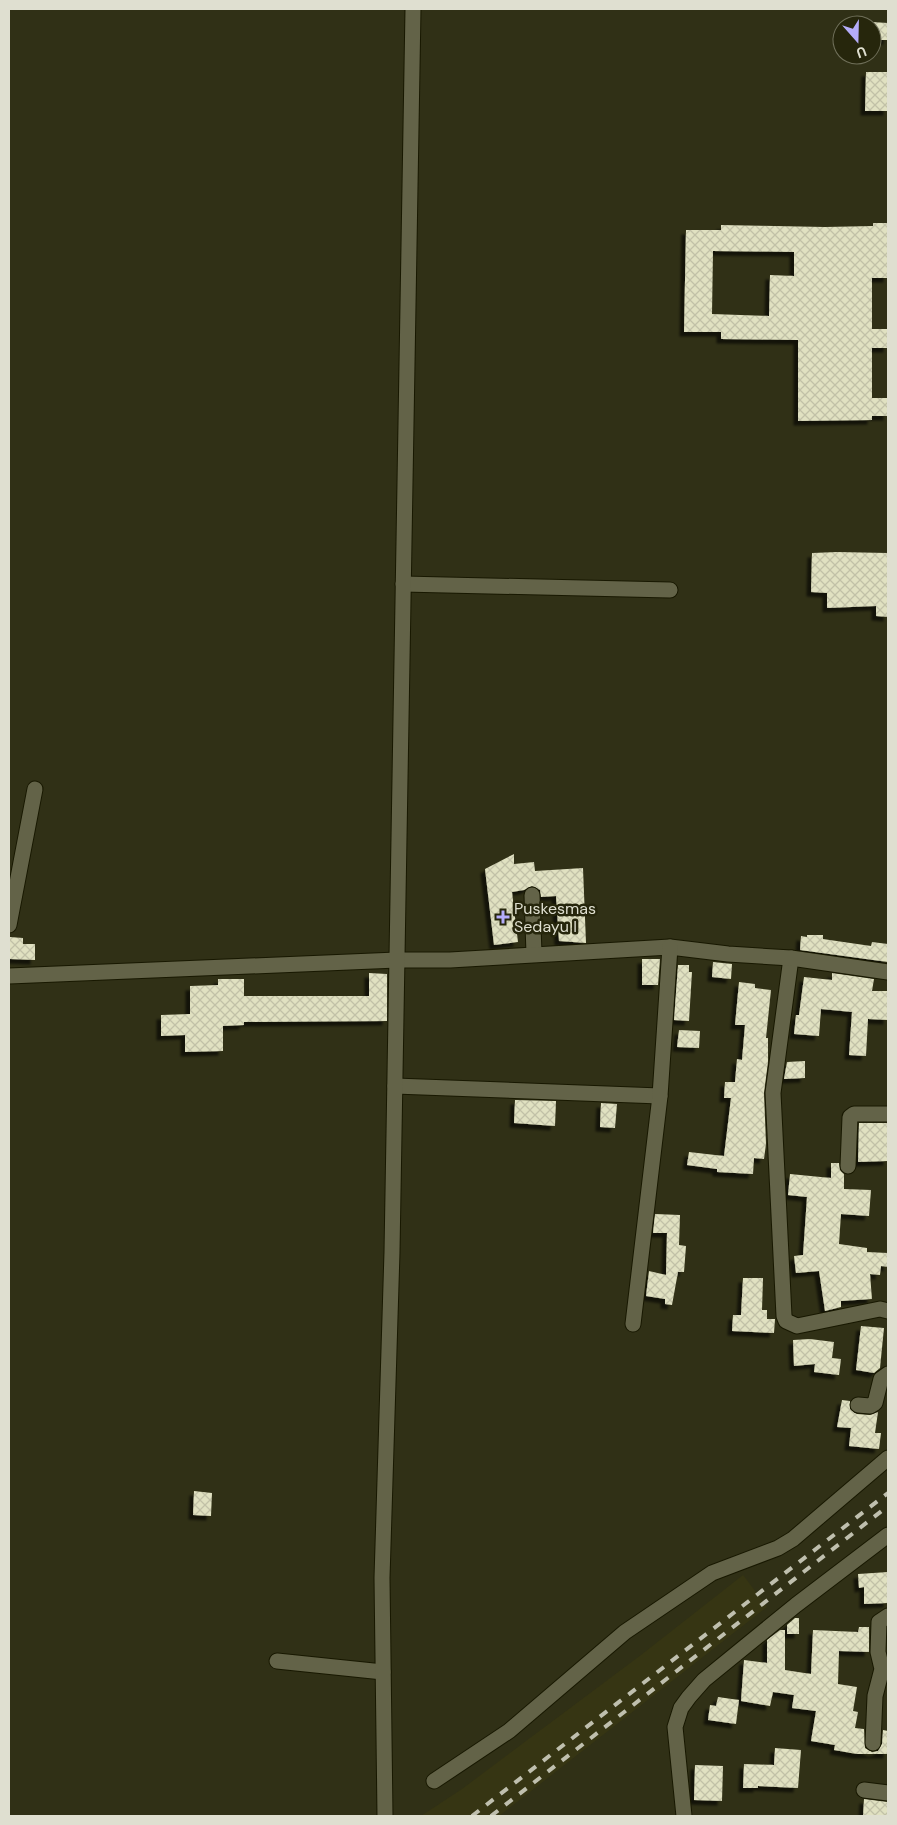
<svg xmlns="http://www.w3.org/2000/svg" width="897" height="1825" font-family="'DM Sans',sans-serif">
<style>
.built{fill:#363513}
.building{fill:url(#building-cross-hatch);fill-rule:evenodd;filter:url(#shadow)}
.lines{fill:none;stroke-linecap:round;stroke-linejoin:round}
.minor-casing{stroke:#181801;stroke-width:17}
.minor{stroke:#636348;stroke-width:15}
.rail{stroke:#bfbfae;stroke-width:4;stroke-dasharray:9 9;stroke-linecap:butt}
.poi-dot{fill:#b4acf9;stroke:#26260c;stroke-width:2}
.labels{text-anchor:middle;stroke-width:5;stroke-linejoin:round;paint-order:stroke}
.poi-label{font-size:16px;fill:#dfdfd0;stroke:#26260c;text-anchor:start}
</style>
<defs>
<pattern id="building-cross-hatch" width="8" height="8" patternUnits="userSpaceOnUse" patternTransform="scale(1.25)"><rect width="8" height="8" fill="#e0e1c1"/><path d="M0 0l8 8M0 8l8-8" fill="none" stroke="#c1c1a7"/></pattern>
<filter id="shadow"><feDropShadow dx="-4.5" dy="4.5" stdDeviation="1" flood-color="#0009"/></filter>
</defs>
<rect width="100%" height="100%" fill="#303016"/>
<path class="built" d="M 743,1575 L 767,1607 L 499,1816 L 421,1816 L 462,1789 L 641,1655 Z"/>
<g class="building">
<path d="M 872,22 L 888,23 L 888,40 L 872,40 Z"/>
<path d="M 866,72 L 888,72 L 888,111 L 865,111 Z"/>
<path d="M 873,223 L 888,223 L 888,278 L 872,278 L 872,329 L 888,329 L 888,348 L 872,348 L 872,398 L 888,398 L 888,416 L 872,416 L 872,420 L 798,421 L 798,340 L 721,339 L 721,332 L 684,332 L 686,230 L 721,230 L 721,225 L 825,227 L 873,226 ZM 713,251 L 794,252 L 794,276 L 770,275 L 769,316 L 712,314 Z"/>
<path d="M 837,552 L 888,553 L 888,617 L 876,616 L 876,606 L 827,608 L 827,593 L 811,592 L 812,553 Z"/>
<path d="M 514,854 L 514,864 L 534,862 L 535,871 L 583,868 L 586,943 L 559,941 L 556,896 L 541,897 L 540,890 L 532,886 L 524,890 L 512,892 L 518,942 L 494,945 L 485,869 Z"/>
<path d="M 807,935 L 823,935 L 823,939 L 871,946 L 872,942 L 888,944 L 888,962 L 800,950 L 801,936 L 807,937 Z"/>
<path d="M 10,937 L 23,938 L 23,944 L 35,944 L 35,960 L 10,959 Z"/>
<path d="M 642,959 L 660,959 L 658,985 L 642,985 Z"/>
<path d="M 713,962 L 732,964 L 731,979 L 712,977 Z"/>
<path d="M 678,965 L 689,965 L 689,972 L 692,972 L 689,1021 L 674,1020 Z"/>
<path d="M 369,973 L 387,974 L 387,1021 L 244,1022 L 244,1025 L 223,1026 L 223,1051 L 185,1052 L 185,1035 L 161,1036 L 161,1015 L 190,1014 L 190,986 L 218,985 L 218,979 L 244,979 L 244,996 L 369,996 Z"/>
<path d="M 832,973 L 874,979 L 872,991 L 888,991 L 888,1020 L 868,1019 L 866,1056 L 849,1055 L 852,1012 L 821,1009 L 819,1036 L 794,1034 L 796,1015 L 799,1015 L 804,977 L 832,980 Z"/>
<path d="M 739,982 L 755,984 L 755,988 L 771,990 L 766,1038 L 768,1038 L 768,1062 L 764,1093 L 766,1144 L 764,1159 L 754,1158 L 753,1174 L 717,1172 L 717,1169 L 687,1165 L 689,1152 L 724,1156 L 731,1098 L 724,1098 L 725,1082 L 735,1082 L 737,1059 L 742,1060 L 745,1025 L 735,1025 Z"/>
<path d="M 679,1030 L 700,1031 L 699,1048 L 677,1047 Z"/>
<path d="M 805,1061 L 805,1078 L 784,1079 L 787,1062 Z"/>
<path d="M 515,1100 L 556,1101 L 555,1126 L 514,1123 Z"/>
<path d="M 601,1103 L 617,1104 L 615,1128 L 600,1127 Z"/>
<path d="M 859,1123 L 888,1123 L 888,1161 L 858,1162 Z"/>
<path d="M 831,1163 L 839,1163 L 840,1170 L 844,1174 L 844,1189 L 871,1190 L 869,1216 L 841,1214 L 839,1244 L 867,1248 L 867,1252 L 888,1253 L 888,1267 L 881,1266 L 880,1275 L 870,1274 L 872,1299 L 841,1301 L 841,1307 L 825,1311 L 819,1271 L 796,1273 L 794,1256 L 803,1255 L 807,1197 L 788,1195 L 790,1174 L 831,1178 Z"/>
<path d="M 655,1214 L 680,1215 L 679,1245 L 686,1246 L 684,1272 L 678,1272 L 672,1305 L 665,1304 L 665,1299 L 646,1296 L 649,1271 L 666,1275 L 667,1233 L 653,1233 Z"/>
<path d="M 743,1278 L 763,1278 L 762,1310 L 767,1310 L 767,1319 L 775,1319 L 774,1333 L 732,1331 L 733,1315 L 741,1315 Z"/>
<path d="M 861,1326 L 884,1328 L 880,1368 L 874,1373 L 856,1370 Z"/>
<path d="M 810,1339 L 834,1342 L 832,1358 L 841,1359 L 839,1375 L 814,1372 L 815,1364 L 794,1366 L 793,1340 Z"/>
<path d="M 842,1400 L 850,1401 L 850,1409 L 857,1414 L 870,1415 L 878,1412 L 875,1433 L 881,1433 L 879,1449 L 849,1446 L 851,1428 L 837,1427 Z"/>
<path d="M 194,1491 L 212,1493 L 211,1516 L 193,1515 Z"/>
<path d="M 888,1572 L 888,1603 L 864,1604 L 864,1587 L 859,1588 L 858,1574 Z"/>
<path d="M 795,1618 L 799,1618 L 799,1634 L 787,1634 L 787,1625 Z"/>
<path d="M 859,1627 L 869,1627 L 869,1652 L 839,1651 L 838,1684 L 857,1687 L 853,1711 L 858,1712 L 855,1728 L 864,1729 L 865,1748 L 872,1752 L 878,1751 L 882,1744 L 883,1730 L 888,1731 L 888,1754 L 857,1754 L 834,1750 L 835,1745 L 811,1741 L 816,1711 L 792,1708 L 794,1695 L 773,1692 L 770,1706 L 741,1701 L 744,1660 L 767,1663 L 767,1640 L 780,1630 L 785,1630 L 785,1670 L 811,1674 L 813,1630 L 858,1632 Z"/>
<path d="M 718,1697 L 739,1700 L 736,1724 L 708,1720 L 710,1705 L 716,1706 Z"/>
<path d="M 775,1748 L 801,1750 L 798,1788 L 758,1786 L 758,1788 L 743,1788 L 744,1764 L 774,1765 Z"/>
<path d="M 695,1765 L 723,1766 L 722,1801 L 694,1800 Z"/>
<path d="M 864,1799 L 888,1802 L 888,1816 L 863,1816 Z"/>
</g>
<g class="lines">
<defs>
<g id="minor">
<path d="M 403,584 L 670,590"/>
<path d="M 532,895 L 534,954"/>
<path d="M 9,925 L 35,789"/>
<path d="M 791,958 L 773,1093 L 784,1316 L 786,1321 L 797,1326 L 880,1309 L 888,1311"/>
<path d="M 9,976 L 397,960 L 450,960 L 670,947 L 728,954 L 791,958 L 888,972"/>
<path d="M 395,1086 L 660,1096"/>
<path d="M 848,1166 L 850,1117 L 854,1114 L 888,1114"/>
<path d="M 633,1324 L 660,1096 L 670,947"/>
<path d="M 858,1405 L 870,1406 L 875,1403 L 881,1379 L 888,1374"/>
<path d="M 277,1661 L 383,1672"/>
<path d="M 873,1743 L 875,1696 L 882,1669 L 878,1652 L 879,1622 L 888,1616"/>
<path d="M 434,1781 L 509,1731 L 625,1632 L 712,1573 L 778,1548 L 793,1539 L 888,1458"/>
<path d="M 864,1790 L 888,1793"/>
<path d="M 385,1816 L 382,1578 L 392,1252 L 413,9"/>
<path d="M 684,1816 L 675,1727 L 681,1708 L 689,1697 L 704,1680 L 796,1605 L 888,1535"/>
</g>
</defs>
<use href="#minor" class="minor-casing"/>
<use href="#minor" class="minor"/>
<g class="rail">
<path d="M 472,1816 L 888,1493"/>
<path d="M 491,1816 L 888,1506"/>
</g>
</g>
<path class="poi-dot" d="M500.5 909.5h5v5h5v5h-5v5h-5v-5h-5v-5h5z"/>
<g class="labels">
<g class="poi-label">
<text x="514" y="914">Puskesmas<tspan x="514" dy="18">Sedayu I</tspan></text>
</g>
</g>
<rect width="897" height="1825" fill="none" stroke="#dfdfd0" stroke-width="20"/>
<g transform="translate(857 40) rotate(160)"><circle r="24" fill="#26260c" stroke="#70705a"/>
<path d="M0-4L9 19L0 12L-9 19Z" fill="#b4acf9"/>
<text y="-8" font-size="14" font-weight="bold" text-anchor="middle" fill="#dfdfd0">U</text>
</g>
</svg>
